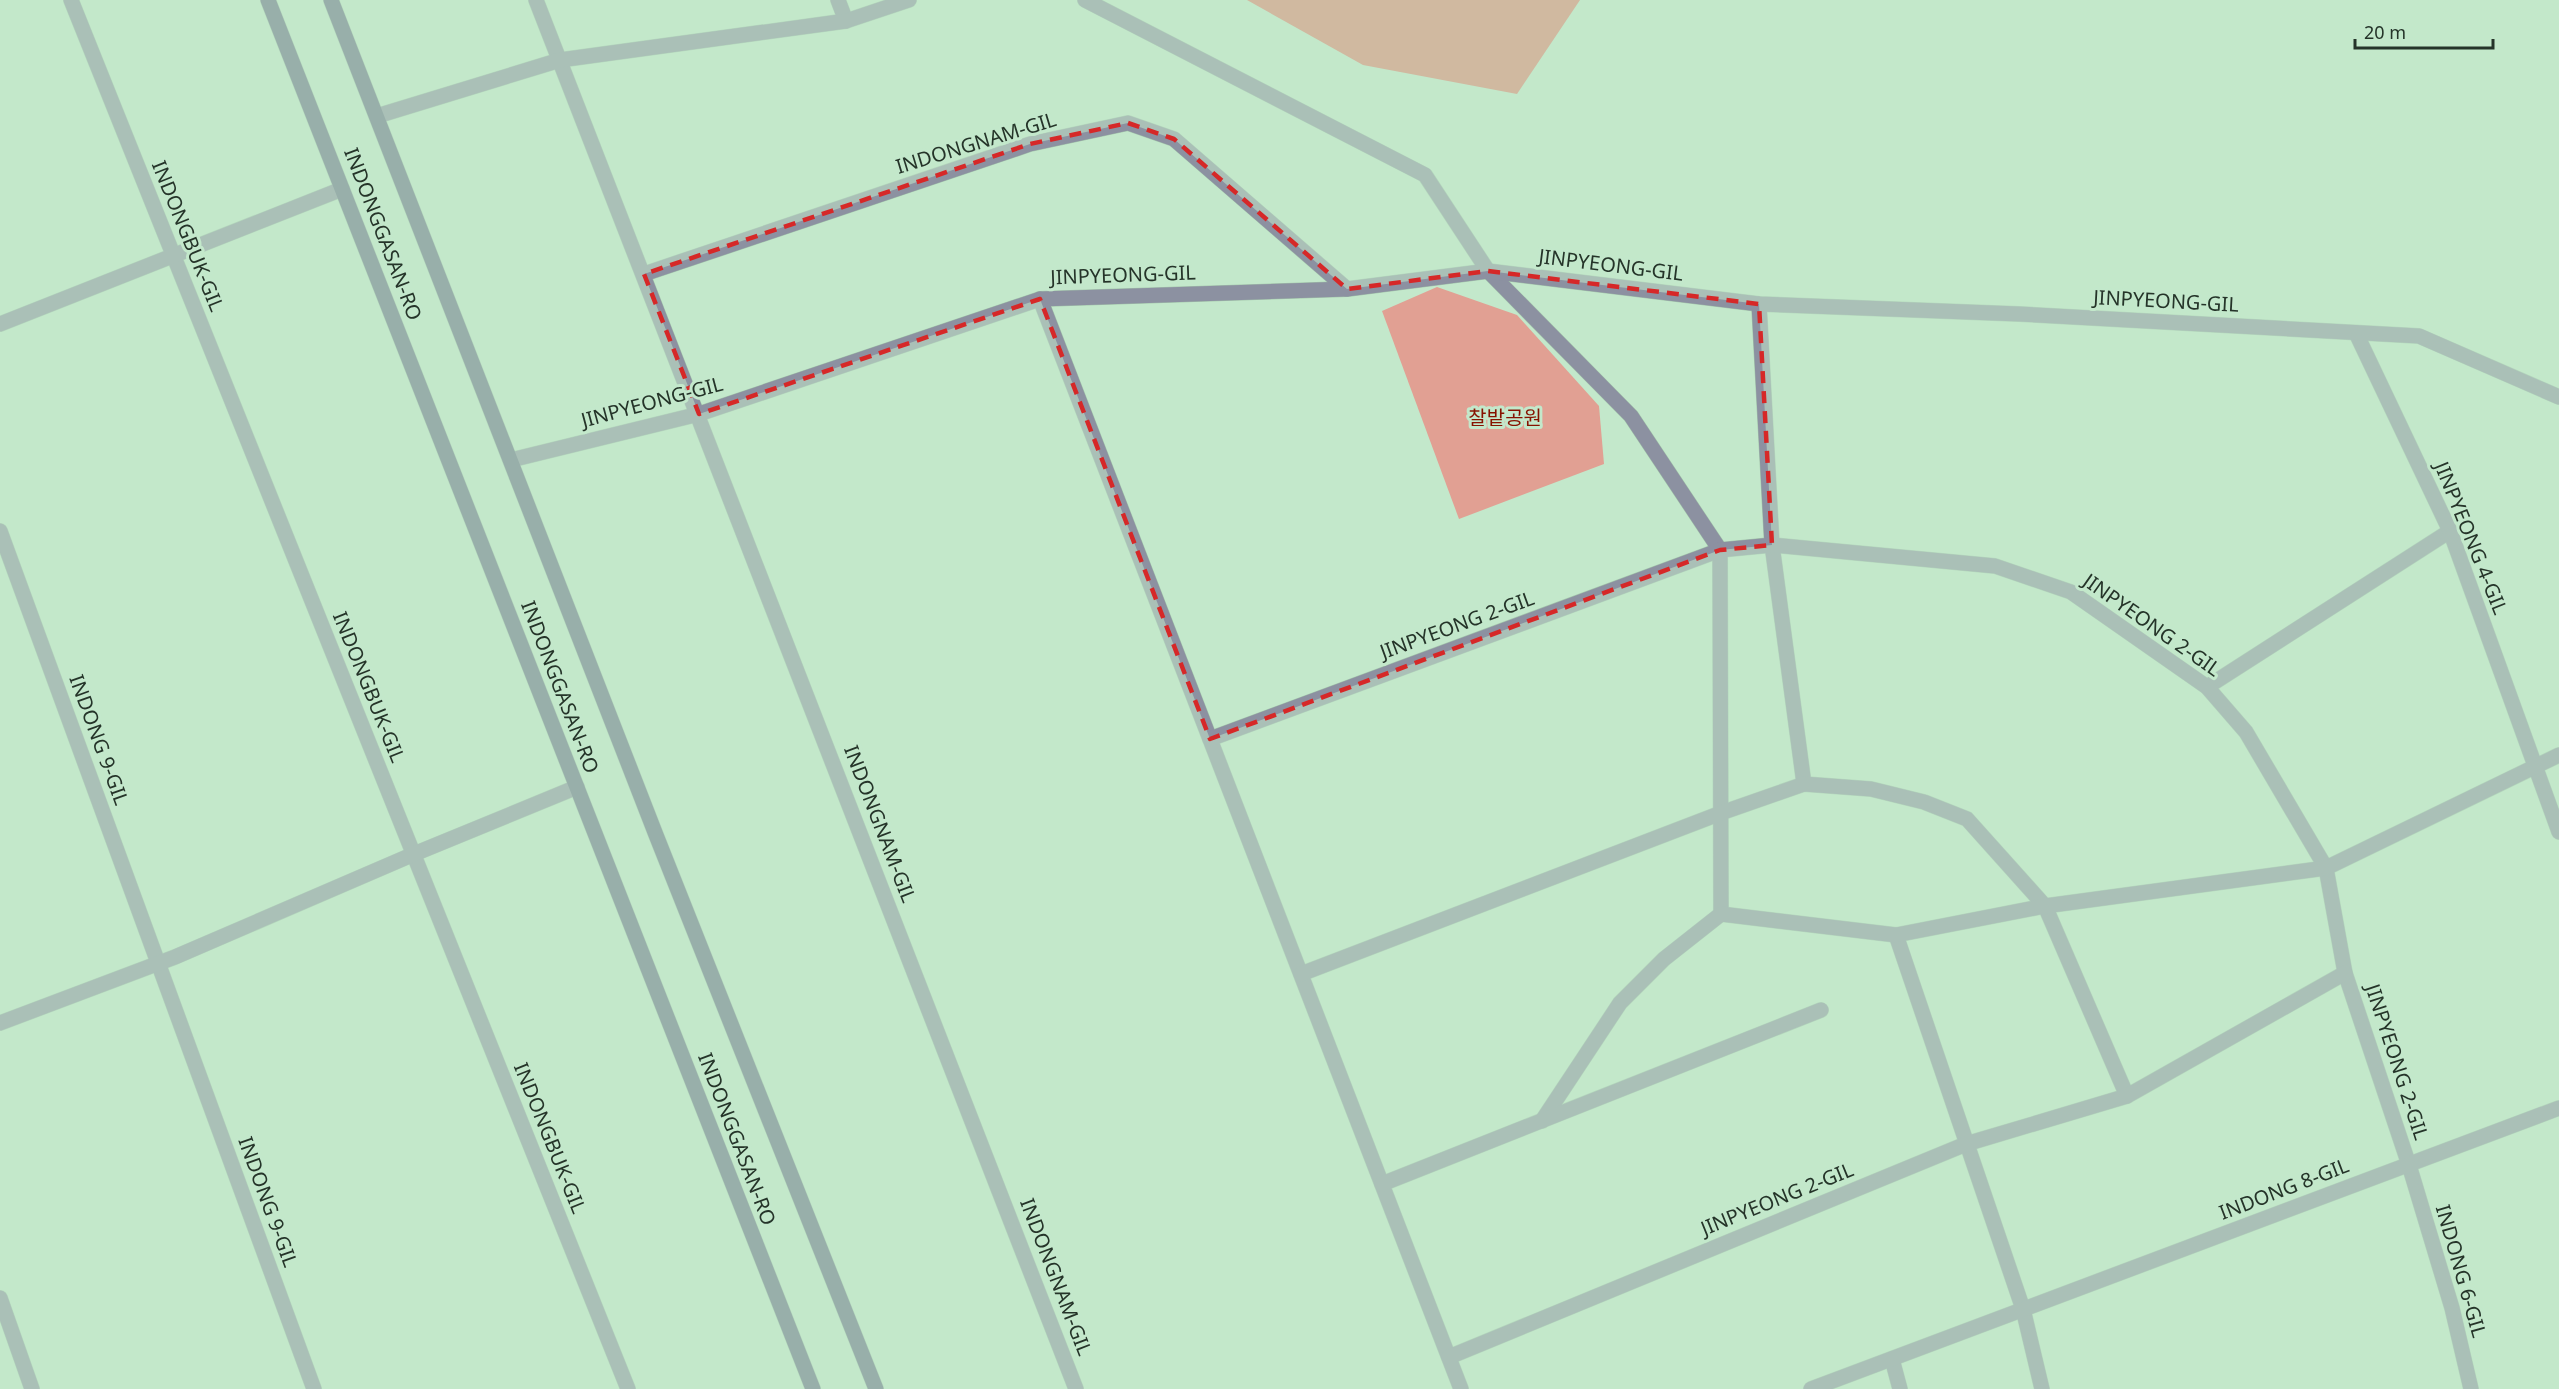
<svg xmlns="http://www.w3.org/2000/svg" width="2559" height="1389" font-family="'Noto Sans','Noto Sans KR',sans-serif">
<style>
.green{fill:#e1a093}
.forest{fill:#e0806d}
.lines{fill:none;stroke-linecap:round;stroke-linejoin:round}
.lane-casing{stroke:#a3c4ab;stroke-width:16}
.street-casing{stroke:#a3c4ab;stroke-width:16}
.secondary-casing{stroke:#a3c4ab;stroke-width:16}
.lane{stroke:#8c91a1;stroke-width:15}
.street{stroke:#8c91a1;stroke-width:15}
.secondary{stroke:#656c83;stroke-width:15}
.marked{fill:none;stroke:#d62828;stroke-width:4.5;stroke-dasharray:12 8;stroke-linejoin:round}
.labels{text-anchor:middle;stroke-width:6;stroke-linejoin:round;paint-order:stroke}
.street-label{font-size:20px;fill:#253429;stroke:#c3e8cb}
.park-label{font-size:20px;fill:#871200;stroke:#c3e8cb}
</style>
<rect width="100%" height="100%" fill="#c3e8cb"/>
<path class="green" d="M 1437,287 L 1517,315 L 1599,406 L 1604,464 L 1459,519 L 1382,311 Z"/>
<path class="forest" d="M 1247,0 L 1580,0 L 1517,94 L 1363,65 Z"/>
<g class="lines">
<defs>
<g id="lane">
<path d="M 1488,271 L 1631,416 L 1720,550"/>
<path d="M 1772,545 L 1804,784"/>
<path d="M 2207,687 L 2450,531"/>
</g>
<g id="street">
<path d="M 71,0 L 628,1389"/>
<path d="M 536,0 L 1076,1389"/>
<path d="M 838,0 L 846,21"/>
<path d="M 1085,0 L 1425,175 L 1488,271"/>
<path d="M 377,116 L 560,60 L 846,21 L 909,0"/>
<path d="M 644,274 L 1030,144 L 1128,123 L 1174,139 L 1347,289"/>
<path d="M 1040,299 L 1461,1389"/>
<path d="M 1759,304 L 1772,545"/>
<path d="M 0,324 L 342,189"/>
<path d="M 2356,333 L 2450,531 L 2559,832"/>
<path d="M 511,460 L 699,414 L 1040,299 L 1347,289 L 1488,271 L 1759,304 L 2019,314 L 2419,336 L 2559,397"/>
<path d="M 0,531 L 314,1389"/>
<path d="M 1720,550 L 1721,914"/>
<path d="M 1210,739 L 1720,550 L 1772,545 L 1995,566 L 2071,592 L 2207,687 L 2246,732 L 2326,868 L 2345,973 L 2409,1165 L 2452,1308 L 2471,1389"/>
<path d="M 1896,935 L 2023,1309 L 2042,1389"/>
<path d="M 1301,974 L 1721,813 L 1804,784 L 1871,789 L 1924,802 L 1967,819 L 2045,906 L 2127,1096"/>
<path d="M 0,1023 L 175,957 L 414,854 L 577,787"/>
<path d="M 1542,1121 L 1620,1003 L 1664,959 L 1721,914 L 1896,935 L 2045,906 L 2326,868 L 2559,755"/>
<path d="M 1382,1184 L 1821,1010"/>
<path d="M 0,1298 L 32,1389"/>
<path d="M 1449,1357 L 1966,1144 L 2127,1096 L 2345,973"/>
<path d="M 1892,1359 L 1900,1389"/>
<path d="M 1811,1389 L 2559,1108"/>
</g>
<g id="secondary">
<path d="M 268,0 L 813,1389"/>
<path d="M 331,0 L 656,835 L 876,1389"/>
</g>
</defs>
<use href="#lane" class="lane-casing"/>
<use href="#street" class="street-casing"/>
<use href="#secondary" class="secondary-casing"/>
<use href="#lane" class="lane"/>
<use href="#street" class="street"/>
<use href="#secondary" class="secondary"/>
</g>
<path d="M0 0H2559V1389H0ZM 1128,123 L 1174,139 L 1347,289 L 1488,271 L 1759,304 L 1772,545 L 1720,550 L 1210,739 L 1040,299 L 699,414 L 644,274 L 1030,144 Z" fill="#c3e8cb" fill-opacity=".55" fill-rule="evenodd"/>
<path class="marked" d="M 1128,123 L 1174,139 L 1347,289 L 1488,271 L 1759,304 L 1772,545 L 1720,550 L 1210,739 L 1040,299 L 699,414 L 644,274 L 1030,144 Z"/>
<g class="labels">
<g class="street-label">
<text transform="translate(976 143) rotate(-17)" y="7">INDONGNAM-GIL</text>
<text transform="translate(383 234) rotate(69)" y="7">INDONGGASAN-RO</text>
<text transform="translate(188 236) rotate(68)" y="7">INDONGBUK-GIL</text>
<text transform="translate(1611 265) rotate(7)" y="7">JINPYEONG-GIL</text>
<text transform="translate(1123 275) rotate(-2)" y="7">JINPYEONG-GIL</text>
<text transform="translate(2166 301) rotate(3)" y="7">JINPYEONG-GIL</text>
<text transform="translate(652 402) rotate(-15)" y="7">JINPYEONG-GIL</text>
<text transform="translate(2471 538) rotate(68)" y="7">JINPYEONG 4-GIL</text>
<text transform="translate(1457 625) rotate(-20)" y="7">JINPYEONG 2-GIL</text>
<text transform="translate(2152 625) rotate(35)" y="7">JINPYEONG 2-GIL</text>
<text transform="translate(369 687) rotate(68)" y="7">INDONGBUK-GIL</text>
<text transform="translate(560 687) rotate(69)" y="7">INDONGGASAN-RO</text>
<text transform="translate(99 740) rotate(70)" y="7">INDONG 9-GIL</text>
<text transform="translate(880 824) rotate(69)" y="7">INDONGNAM-GIL</text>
<text transform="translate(2397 1062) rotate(72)" y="7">JINPYEONG 2-GIL</text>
<text transform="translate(550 1138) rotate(68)" y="7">INDONGBUK-GIL</text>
<text transform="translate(737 1139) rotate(69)" y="7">INDONGGASAN-RO</text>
<text transform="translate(2284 1189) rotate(-21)" y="7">INDONG 8-GIL</text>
<text transform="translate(1777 1199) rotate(-22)" y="7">JINPYEONG 2-GIL</text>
<text transform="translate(268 1202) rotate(70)" y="7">INDONG 9-GIL</text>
<text transform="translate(2461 1271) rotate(74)" y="7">INDONG 6-GIL</text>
<text transform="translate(1056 1277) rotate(69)" y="7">INDONGNAM-GIL</text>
</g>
<g class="park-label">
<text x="1505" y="425">찰밭공원</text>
</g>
</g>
<path d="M2355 39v9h138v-9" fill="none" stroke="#253429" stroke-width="3"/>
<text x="2364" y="39" font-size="18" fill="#253429" stroke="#c3e8cb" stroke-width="4.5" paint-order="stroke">20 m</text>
</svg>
